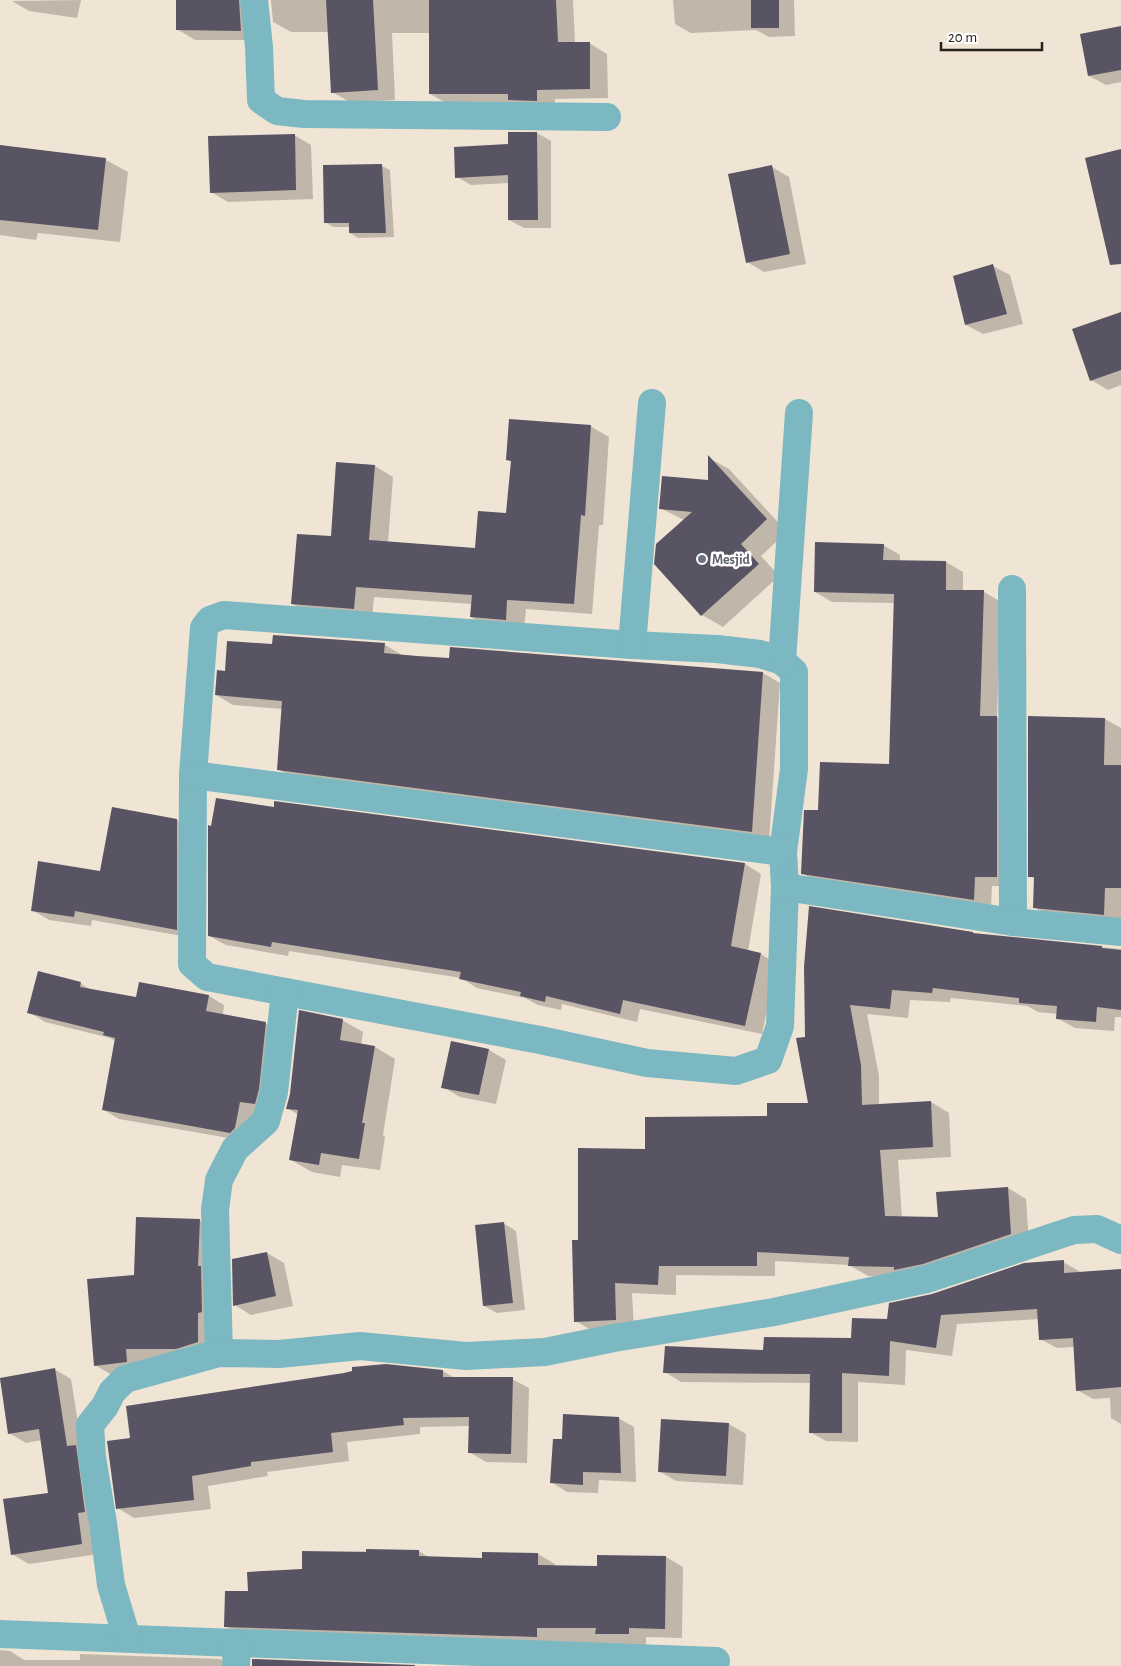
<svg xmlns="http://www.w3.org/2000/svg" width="1121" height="1666" font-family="'Alegreya Sans',sans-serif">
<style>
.shadow{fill:#0003}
.building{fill:#585463}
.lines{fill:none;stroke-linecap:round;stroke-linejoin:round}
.minor{stroke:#7cb8c1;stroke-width:28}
.worship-dot{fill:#6b7280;stroke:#fff;stroke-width:2}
.labels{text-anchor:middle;stroke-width:5;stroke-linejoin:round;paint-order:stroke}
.worship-label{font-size:14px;font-weight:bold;fill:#5b616d;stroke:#fff;text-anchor:start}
</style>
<rect width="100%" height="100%" fill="#f0e5d5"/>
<g class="shadow">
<path d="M 81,0 L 77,18 L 29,11 L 12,1 Z"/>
<path d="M 177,0 L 261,0 L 259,40 L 195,40 L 177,29 Z"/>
<path d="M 271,0 L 573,0 L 575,43 L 589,43 L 607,54 L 608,98 L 555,99 L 555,110 L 448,104 L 430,94 L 431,33 L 392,33 L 395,100 L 350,102 L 332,92 L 329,32 L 291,32 L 273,22 Z"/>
<path d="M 673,0 L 794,0 L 795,36 L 769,37 L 756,30 L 691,33 L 675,24 Z"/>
<path d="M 1121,28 L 1121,82 L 1106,85 L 1089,76 Z"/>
<path d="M 509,133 L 537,133 L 551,141 L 551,228 L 524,228 L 509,220 L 509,183 L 471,185 L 457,177 L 509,146 Z"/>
<path d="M 294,135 L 311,145 L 313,199 L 228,202 L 211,192 Z"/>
<path d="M 0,146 L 106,160 L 128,172 L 120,242 L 38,233 L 36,240 L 0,235 Z"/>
<path d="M 382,166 L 390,170 L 394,237 L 358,238 L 350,233 L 350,227 L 333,227 L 325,222 Z"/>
<path d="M 772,167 L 789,177 L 806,264 L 764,272 L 747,262 Z"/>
<path d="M 993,266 L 1010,275 L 1023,324 L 983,334 L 966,325 Z"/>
<path d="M 1121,313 L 1121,385 L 1108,390 L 1091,380 Z"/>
<path d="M 590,426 L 609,437 L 603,525 L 599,525 L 592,614 L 526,609 L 524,630 L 489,627 L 471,617 L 472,604 L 374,597 L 372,619 L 311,614 L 292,604 L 332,537 L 337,463 L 375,466 L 393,477 L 388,543 L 476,549 L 508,514 L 512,462 L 507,459 Z"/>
<path d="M 709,458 L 729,469 L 787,532 L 761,556 L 779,576 L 723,627 L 702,615 L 684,520 L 660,508 L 709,481 Z"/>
<path d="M 883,545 L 900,555 L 900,562 L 946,562 L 963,572 L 963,591 L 984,592 L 1001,602 L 997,717 L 1013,727 L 1014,886 L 992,886 L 991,909 L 819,883 L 802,873 L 819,811 L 890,765 L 895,603 L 832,602 L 815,592 Z"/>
<path d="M 385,645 L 402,655 L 450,660 L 763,673 L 780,683 L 769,841 L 296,780 L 278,769 L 283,709 L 233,705 L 216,695 L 227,672 L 274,646 Z"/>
<path d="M 1105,719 L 1121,728 L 1121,924 L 1051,917 L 1034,907 L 1035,879 L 1030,876 Z"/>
<path d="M 275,809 L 745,864 L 761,874 L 748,951 L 761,954 L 777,964 L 762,1034 L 640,1009 L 637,1022 L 562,1004 L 561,1010 L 538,1005 L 525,998 L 477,988 L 461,978 L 289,951 L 288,956 L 226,945 L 209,936 Z"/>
<path d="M 177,820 L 194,830 L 193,938 L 92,920 L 91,926 L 49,920 L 32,910 L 101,872 Z"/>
<path d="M 976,935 L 1121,949 L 1121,1017 L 1115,1017 L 1114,1031 L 1075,1028 L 1057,1018 L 1058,1014 L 1038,1012 L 1027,1006 L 951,998 L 950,1002 L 910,1000 L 908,1018 L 867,1014 L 879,1076 L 879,1105 L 931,1102 L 949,1113 L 951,1157 L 898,1160 L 902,1218 L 939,1218 L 937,1193 L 1008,1188 L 1026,1199 L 1029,1244 L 907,1276 L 868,1276 L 849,1265 L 775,1261 L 775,1276 L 676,1275 L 676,1295 L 632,1293 L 634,1330 L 594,1332 L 576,1321 L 579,1241 L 646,1150 L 809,1104 L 806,967 Z"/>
<path d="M 81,984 L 94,991 L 137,999 L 209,996 L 224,1005 L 223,1015 L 266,1024 L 281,1033 L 246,1141 L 119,1119 L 104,1110 L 116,1041 L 110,1038 L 45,1022 L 29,1012 Z"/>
<path d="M 342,1020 L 363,1032 L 361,1045 L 375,1047 L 395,1059 L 383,1135 L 385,1137 L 380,1170 L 342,1165 L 340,1177 L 312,1172 L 291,1160 L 299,1115 L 287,1108 Z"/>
<path d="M 489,1050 L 506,1060 L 496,1104 L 460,1097 L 443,1087 Z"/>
<path d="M 199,1220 L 216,1230 L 215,1352 L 194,1358 L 143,1359 L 144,1371 L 112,1375 L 95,1365 L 136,1276 Z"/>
<path d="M 503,1223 L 516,1231 L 525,1310 L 497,1313 L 484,1306 Z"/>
<path d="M 267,1253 L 284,1263 L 293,1306 L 251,1315 L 235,1305 Z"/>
<path d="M 1063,1262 L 1079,1271 L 1080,1273 L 1121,1270 L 1121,1424 L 1111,1418 L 1110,1398 L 1093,1399 L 1077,1390 L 1074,1347 L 1057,1348 L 1040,1339 L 1039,1319 L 957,1324 L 952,1356 L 906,1350 L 905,1385 L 858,1382 L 858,1442 L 826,1441 L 810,1432 L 811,1383 L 681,1382 L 665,1372 L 765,1352 L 852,1339 L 932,1295 Z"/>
<path d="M 54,1369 L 71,1379 L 99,1554 L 29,1564 L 12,1554 L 49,1494 L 42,1440 L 26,1443 L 9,1433 L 0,1379 Z"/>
<path d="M 443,1371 L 455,1378 L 512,1379 L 529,1388 L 527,1463 L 486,1462 L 469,1452 L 470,1426 L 420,1427 L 420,1434 L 347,1442 L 349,1461 L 267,1472 L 268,1476 L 208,1486 L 211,1509 L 134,1518 L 118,1508 L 131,1439 Z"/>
<path d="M 618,1418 L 634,1427 L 636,1482 L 599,1480 L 598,1493 L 567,1492 L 551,1482 L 563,1440 Z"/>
<path d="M 662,1420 L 729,1424 L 746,1434 L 743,1485 L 676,1481 L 659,1471 Z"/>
<path d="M 419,1551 L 430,1558 L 483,1560 L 538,1554 L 555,1564 L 555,1567 L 598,1567 L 666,1557 L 683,1567 L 682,1638 L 646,1637 L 646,1651 L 242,1636 L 225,1626 L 249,1593 L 303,1570 L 303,1552 Z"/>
<path d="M 0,1650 L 10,1651 L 24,1660 L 80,1660 L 80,1654 L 220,1659 L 232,1666 L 0,1666 Z"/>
</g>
<g class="building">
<path d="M 176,0 L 239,0 L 241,31 L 176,30 Z"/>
<path d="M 326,0 L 373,0 L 378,90 L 331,93 Z"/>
<path d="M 429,0 L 556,0 L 558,42 L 590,42 L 590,89 L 537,90 L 537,101 L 508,100 L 508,94 L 429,94 Z"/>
<rect x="751" y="0" width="28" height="28"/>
<path d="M 1121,26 L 1121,70 L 1088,76 L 1080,34 Z"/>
<path d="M 508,132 L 537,132 L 538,220 L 508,220 L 508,175 L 455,178 L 454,147 L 508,144 Z"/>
<path d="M 295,134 L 296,190 L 210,193 L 208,136 Z"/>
<path d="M 0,145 L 106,158 L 98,230 L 0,220 Z"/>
<path d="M 1121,149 L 1121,264 L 1110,265 L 1085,158 Z"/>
<path d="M 382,164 L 386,233 L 349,233 L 349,223 L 324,223 L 323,165 Z"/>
<path d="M 772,165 L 790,254 L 746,263 L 728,174 Z"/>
<path d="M 993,264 L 1007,314 L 965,325 L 953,276 Z"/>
<path d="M 1121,312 L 1121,370 L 1090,381 L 1072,329 Z"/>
<path d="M 509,419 L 591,425 L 585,516 L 581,515 L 574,604 L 507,600 L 506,620 L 470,617 L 472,595 L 356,587 L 354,609 L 291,604 L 297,534 L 331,536 L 336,462 L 375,465 L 369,540 L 475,548 L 478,511 L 506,513 L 511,461 L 506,460 Z"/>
<path d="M 708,455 L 767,519 L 741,544 L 759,564 L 701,616 L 654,564 L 656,544 L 692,512 L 659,509 L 662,476 L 708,480 Z"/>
<path d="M 815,542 L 884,544 L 883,560 L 946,561 L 946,590 L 984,590 L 980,716 L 997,716 L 997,877 L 975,877 L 974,900 L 801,874 L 804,810 L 818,810 L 820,762 L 889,764 L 894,594 L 814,592 Z"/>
<path d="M 273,635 L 385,643 L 384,653 L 417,656 L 449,658 L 450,647 L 763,672 L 752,832 L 277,770 L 282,701 L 215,695 L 217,670 L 225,671 L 227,641 L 272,644 Z"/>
<path d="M 1028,716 L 1105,718 L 1104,765 L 1121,765 L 1121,888 L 1105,888 L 1104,915 L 1033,908 L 1034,877 L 1028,877 Z"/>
<path d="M 216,798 L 274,807 L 274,801 L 745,863 L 731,946 L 761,953 L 745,1026 L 623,1000 L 620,1014 L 546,996 L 545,1002 L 520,996 L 521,992 L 459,979 L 461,972 L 272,942 L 271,947 L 208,936 L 208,825 L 211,826 Z"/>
<path d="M 112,807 L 177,819 L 177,930 L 75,911 L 74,917 L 31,911 L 38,861 L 100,871 Z"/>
<path d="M 809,906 L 973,932 L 973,933 L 1102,946 L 1102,948 L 1121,950 L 1121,1010 L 1097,1007 L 1096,1022 L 1056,1019 L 1057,1006 L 1019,1003 L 1019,998 L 933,988 L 932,993 L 892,990 L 890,1009 L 850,1005 L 861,1065 L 862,1105 L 931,1101 L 933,1147 L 880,1150 L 885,1216 L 938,1217 L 936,1192 L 1008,1187 L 1011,1234 L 923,1264 L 894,1270 L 894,1267 L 848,1266 L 849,1257 L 757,1252 L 757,1266 L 659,1266 L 658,1285 L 615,1283 L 616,1320 L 574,1322 L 572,1240 L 578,1240 L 578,1148 L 645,1149 L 645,1117 L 767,1116 L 767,1103 L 808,1103 L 796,1038 L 805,1037 L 804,967 Z"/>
<path d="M 38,971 L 81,982 L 80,987 L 136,997 L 139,982 L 209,995 L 206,1011 L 266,1022 L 259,1089 L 255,1104 L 240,1102 L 235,1128 L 230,1133 L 102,1110 L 115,1038 L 103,1035 L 104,1032 L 27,1013 Z"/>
<path d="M 299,1010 L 343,1019 L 340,1040 L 375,1046 L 362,1123 L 365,1123 L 359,1159 L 321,1153 L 319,1165 L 289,1160 L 298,1110 L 286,1109 L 290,1094 Z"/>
<path d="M 451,1041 L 489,1049 L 479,1095 L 441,1088 Z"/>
<path d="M 136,1217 L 200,1219 L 198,1266 L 201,1266 L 202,1312 L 198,1313 L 198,1342 L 176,1349 L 126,1349 L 127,1362 L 94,1366 L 87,1279 L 134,1275 Z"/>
<path d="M 504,1222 L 513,1303 L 483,1306 L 475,1225 Z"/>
<path d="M 267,1252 L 276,1296 L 233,1306 L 232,1259 Z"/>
<path d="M 1064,1260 L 1064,1273 L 1121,1269 L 1121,1387 L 1076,1391 L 1073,1338 L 1039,1340 L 1037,1309 L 941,1315 L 936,1348 L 890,1341 L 889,1376 L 842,1373 L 842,1433 L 809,1433 L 810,1374 L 663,1373 L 665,1346 L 763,1350 L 764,1337 L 851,1338 L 852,1318 L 887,1319 L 889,1303 L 932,1294 L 1024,1263 Z"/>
<path d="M 386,1364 L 443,1370 L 443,1377 L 513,1377 L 511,1454 L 468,1453 L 469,1417 L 403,1418 L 404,1425 L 331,1433 L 333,1452 L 251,1462 L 251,1466 L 192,1476 L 194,1500 L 116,1509 L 107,1441 L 130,1438 L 126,1406 L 344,1373 L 352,1371 L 352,1367 Z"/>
<path d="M 55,1368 L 67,1446 L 76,1445 L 85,1512 L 78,1513 L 82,1544 L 11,1555 L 3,1499 L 48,1493 L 39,1429 L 8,1434 L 0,1378 Z"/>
<path d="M 563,1414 L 619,1417 L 621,1473 L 583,1472 L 583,1485 L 550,1483 L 553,1439 L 562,1439 Z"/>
<path d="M 661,1419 L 729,1423 L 726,1476 L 658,1472 Z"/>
<path d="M 366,1549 L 419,1550 L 419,1556 L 482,1558 L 482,1552 L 538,1553 L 538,1565 L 597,1566 L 597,1555 L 666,1556 L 665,1629 L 629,1628 L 629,1634 L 595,1634 L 596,1628 L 537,1628 L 537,1637 L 224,1627 L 225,1591 L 248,1591 L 247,1572 L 302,1569 L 302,1551 L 366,1552 Z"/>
<path d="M 252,1659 L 415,1665 L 415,1666 L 252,1666 Z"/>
</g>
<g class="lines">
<g class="minor">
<path d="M 254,0 L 259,47 L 261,100 L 277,111 L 304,114 L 607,117"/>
<path d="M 1012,589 L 1013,922"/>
<path d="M 224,615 L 632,645 L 717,649 L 760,654 L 782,661 L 794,672 L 794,769 L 783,852 L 785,887 L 780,1026 L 768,1060 L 736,1071 L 647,1063 L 540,1040 L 207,977 L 192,964 L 193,775 L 204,628 L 210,620 Z"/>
<path d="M 632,645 L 652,403"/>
<path d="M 782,661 L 799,413"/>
<path d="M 193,775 L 783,852"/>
<path d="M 785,887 L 1013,922 L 1121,932"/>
<path d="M 219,1353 L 215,1210 L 219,1180 L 235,1149 L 266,1121 L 274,1092 L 285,992"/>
<path d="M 0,1634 L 716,1661"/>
<path d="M 127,1638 L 111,1585 L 103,1523 L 92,1457 L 90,1425 L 105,1406 L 112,1392 L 125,1379 L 219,1353 L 279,1354 L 360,1346 L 466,1356 L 545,1352 L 614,1338 L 774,1312 L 927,1279 L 1074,1230 L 1097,1229 L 1121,1240"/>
<path d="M 236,1666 L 237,1643"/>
</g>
</g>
<circle class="worship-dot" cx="702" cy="559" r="5"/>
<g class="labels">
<g class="worship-label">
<text x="712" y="564">Mesjid</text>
</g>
</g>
<path d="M941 42v8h101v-8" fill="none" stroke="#24201b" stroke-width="2.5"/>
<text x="948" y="42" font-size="15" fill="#24201b" stroke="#ffffff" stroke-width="4" paint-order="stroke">20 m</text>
</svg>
